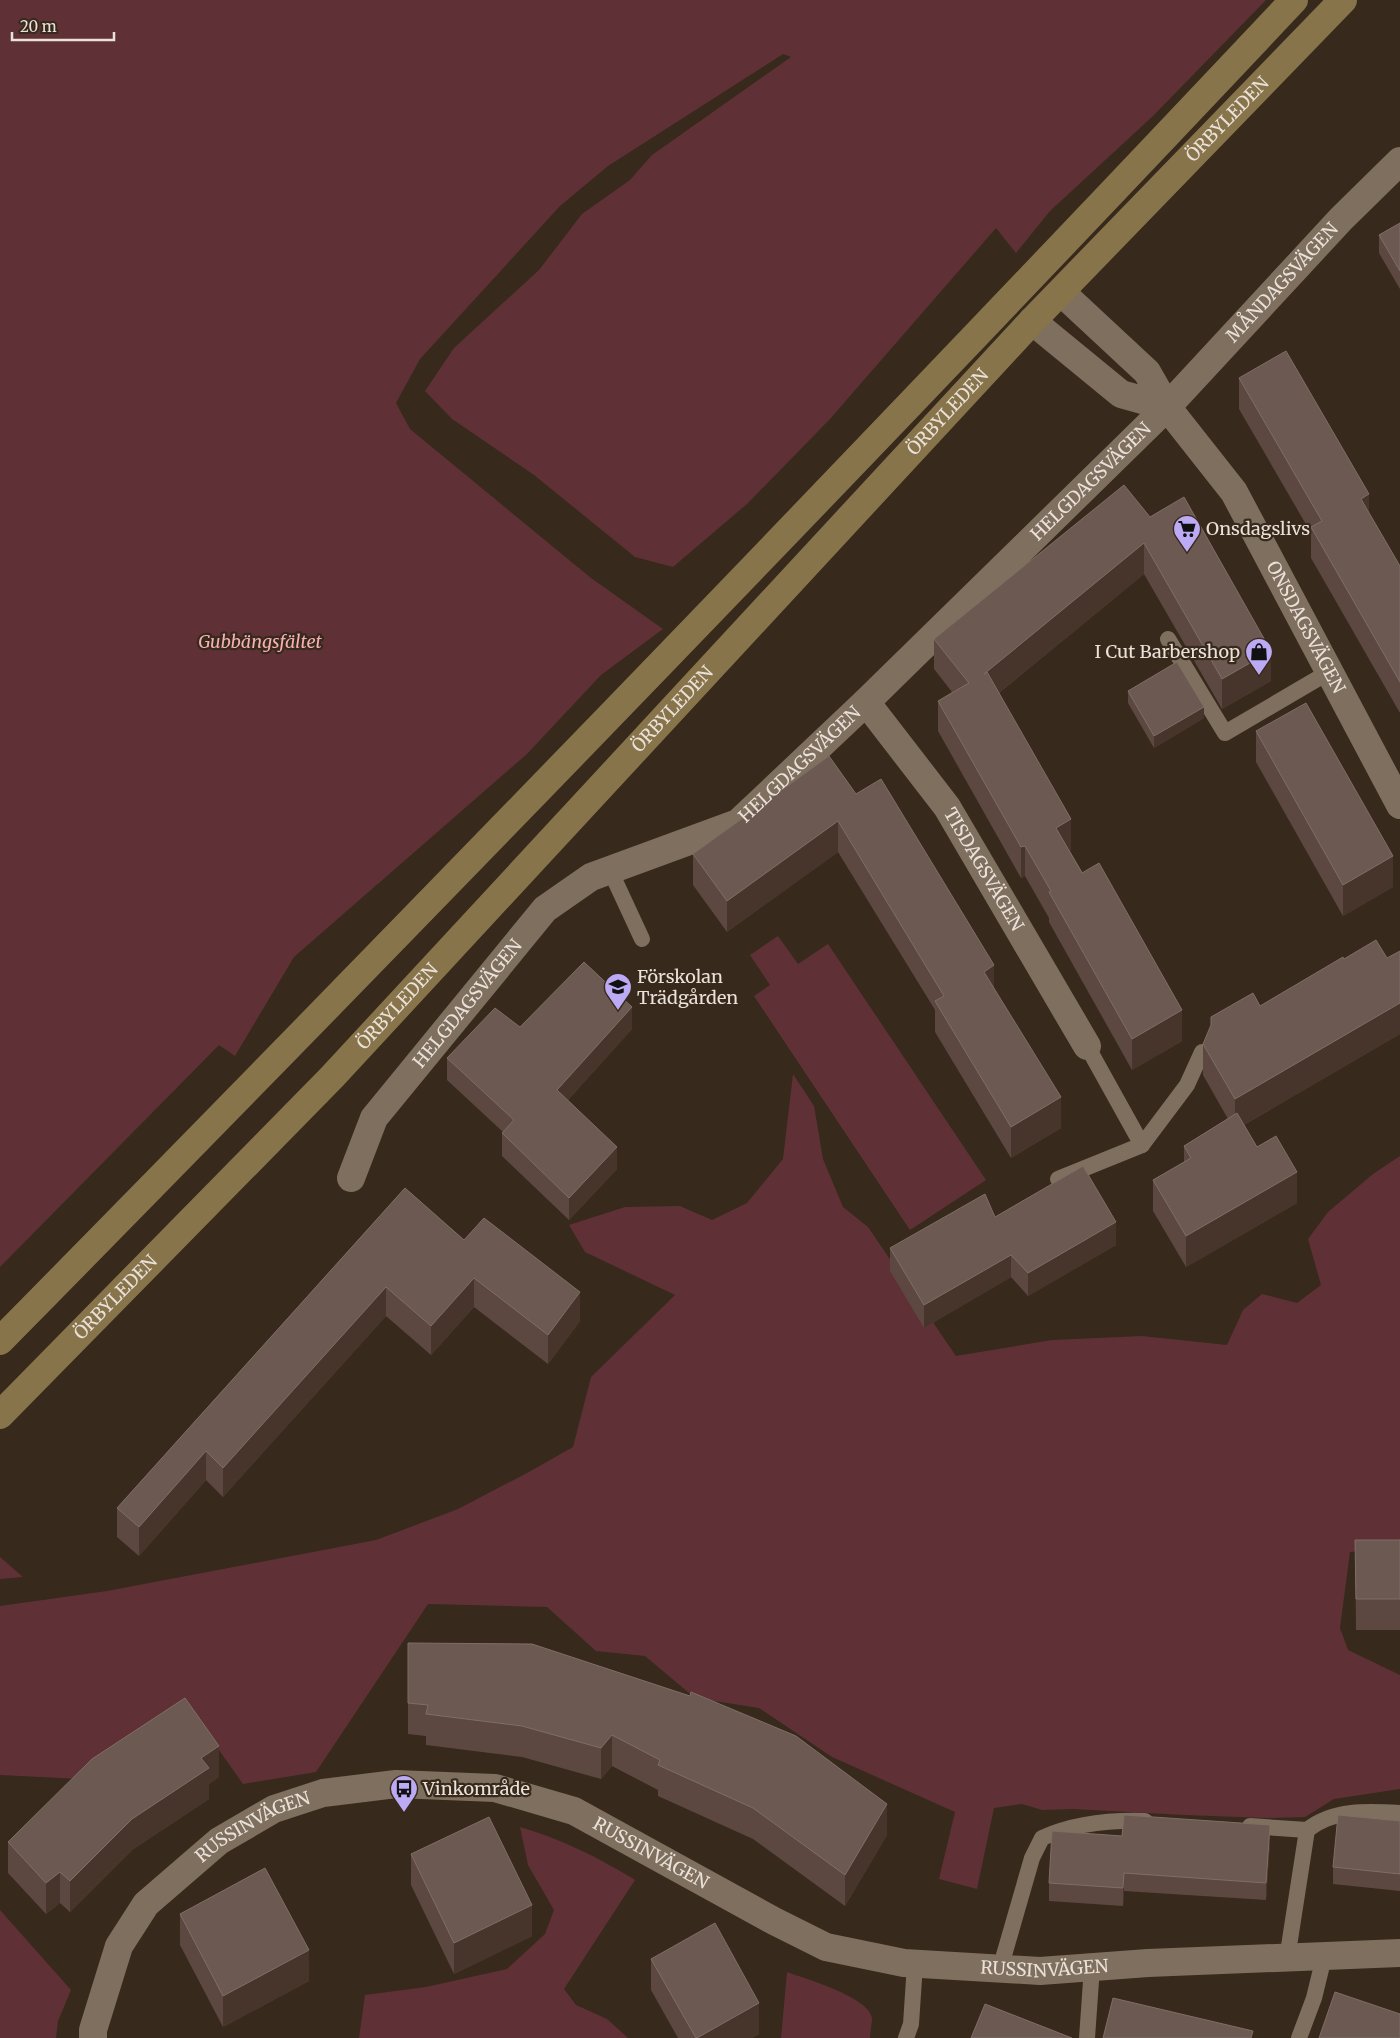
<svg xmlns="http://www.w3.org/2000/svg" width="1400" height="2038" font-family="Merriweather,serif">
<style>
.green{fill:#5f3136}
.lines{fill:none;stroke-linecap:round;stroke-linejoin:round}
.lane{stroke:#7f6f5f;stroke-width:16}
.street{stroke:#7f6f5f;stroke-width:28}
.secondary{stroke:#88744b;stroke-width:28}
.wall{fill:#5c4841}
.shaded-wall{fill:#47352b}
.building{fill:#6b5952;stroke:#7f6e67}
.labels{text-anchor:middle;stroke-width:4.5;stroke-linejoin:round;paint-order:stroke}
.street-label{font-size:18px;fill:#eae1d9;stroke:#37291b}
.poi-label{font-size:18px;fill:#eae1d9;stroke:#37291b;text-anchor:start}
.park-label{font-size:18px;font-style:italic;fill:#f6afb5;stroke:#37291b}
</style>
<rect width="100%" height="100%" fill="#37291b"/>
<g class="green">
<path d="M 0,0 L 1266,0 L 1153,116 L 1050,211 L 1016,253 L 996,228 L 830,419 L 747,504 L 673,567 L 635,557 L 534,475 L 452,419 L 425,391 L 454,348 L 539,270 L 582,214 L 630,180 L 652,155 L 791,57 L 783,54 L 608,166 L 560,206 L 420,359 L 396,403 L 410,429 L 591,578 L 663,629 L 601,675 L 527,754 L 294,957 L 235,1056 L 219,1045 L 0,1267 Z"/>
<path d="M 778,936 L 798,964 L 828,944 L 986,1180 L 910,1230 L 754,996 L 770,985 L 750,955 Z"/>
<path d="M 793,1074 L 814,1106 L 823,1159 L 843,1207 L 868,1227 L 956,1356 L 1052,1340 L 1142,1336 L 1227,1345 L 1243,1310 L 1262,1294 L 1297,1303 L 1321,1285 L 1308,1239 L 1328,1212 L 1373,1174 L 1400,1156 L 1400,1548 L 1350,1552 L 1340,1628 L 1348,1650 L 1400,1675 L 1400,1789 L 1334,1799 L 1305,1817 L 1267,1818 L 1184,1815 L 1073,1809 L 1042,1810 L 1022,1804 L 994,1808 L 977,1889 L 939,1879 L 955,1812 L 832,1757 L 759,1708 L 695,1698 L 645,1656 L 596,1651 L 547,1607 L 428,1604 L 316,1772 L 243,1784 L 197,1719 L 81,1779 L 0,1775 L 0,1606 L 107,1591 L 376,1540 L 458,1509 L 527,1473 L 573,1447 L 591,1377 L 675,1295 L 585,1252 L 569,1225 L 625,1207 L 680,1206 L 712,1220 L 747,1203 L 783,1159 Z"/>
<path d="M 0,1557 L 23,1577 L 0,1579 Z"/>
<path d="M 520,1827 C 561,1839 598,1857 635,1880 L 564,1989 L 576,2005 L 607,2019 L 628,2038 L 359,2038 L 365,1995 L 426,1987 L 507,1969 L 545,1934 L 554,1910 L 528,1865 Z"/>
<path d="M 0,1910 L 71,1990 L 58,2021 L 56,2038 L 0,2038 Z"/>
<path d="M 787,1972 C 806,1979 869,1997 872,2018 C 872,2024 870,2032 870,2038 L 781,2038 Z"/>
</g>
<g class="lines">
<g class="lane">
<path d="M 1168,639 L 1225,733 L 1329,672"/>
<path d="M 610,870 L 642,939"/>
<path d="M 1087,1046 L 1142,1145"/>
<path d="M 1058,1179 L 1142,1145 L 1187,1085 L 1202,1052"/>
<path d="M 1250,1826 L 1307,1830"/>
<path d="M 1287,1959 L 1307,1830 C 1333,1809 1368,1811 1400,1813"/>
<path d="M 1000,1969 L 1032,1858 L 1042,1838 C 1073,1824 1111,1820 1145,1821"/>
<path d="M 906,2038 L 911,2024 L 915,1964"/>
<path d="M 1087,2038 L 1092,1967"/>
<path d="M 1299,2038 L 1314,1998 L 1324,1957"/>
</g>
<g class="street">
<path id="s1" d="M 1061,292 L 1147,372 L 1167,407 L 1234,492 L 1400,805"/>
<path d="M 1032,321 L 1121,394 L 1167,407"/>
<path id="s2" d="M 866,702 L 947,807 L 1087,1046"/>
<path id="s3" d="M 351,1178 L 374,1118 L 545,909 L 591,877 L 738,823 L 866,702 L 1167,407 L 1341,219 L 1400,161"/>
<path id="s4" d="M 93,2038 L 93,2030 L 119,1946 L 146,1904 L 219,1841 L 274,1809 L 323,1793 L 396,1784 L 495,1788 L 574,1811 L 774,1921 L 826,1947 L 904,1963 L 1040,1971 L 1148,1963 L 1400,1953"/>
</g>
<g class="secondary">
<path d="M 0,1341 C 436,898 868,452 1294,0"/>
<path id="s5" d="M 0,1415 L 332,1077 L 1032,321 L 1343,0"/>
</g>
</g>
<g class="wall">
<path d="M 1400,223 L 1400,289 L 1379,253 L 1379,235 Z"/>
<path d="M 1239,378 L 1369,514 L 1400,566 L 1400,713 L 1311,558 L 1311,533 L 1239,409 Z"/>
<path d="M 1150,517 L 1271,681 L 1222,709 L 1144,574 L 999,693 L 1071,850 L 1070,851 L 1182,1041 L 1132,1070 L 1049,922 L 1049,918 L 1025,876 L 1021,878 L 938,731 L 938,701 L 952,692 L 934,669 L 934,639 Z"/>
<path d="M 1128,691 L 1204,718 L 1154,748 L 1128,703 Z"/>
<path d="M 1256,731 L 1393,887 L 1343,916 L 1256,762 Z"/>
<path d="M 829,756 L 994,988 L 1061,1128 L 1011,1158 L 935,1032 L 935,1010 L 838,852 L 727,932 L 693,885 L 693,854 Z"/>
<path d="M 1260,1006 L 1400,1034 L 1244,1125 L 1257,1147 L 1297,1203 L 1186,1267 L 1153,1211 L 1153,1180 L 1184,1162 L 1184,1146 L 1228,1119 L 1203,1075 L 1203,1044 Z"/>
<path d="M 520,1027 L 632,1029 L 568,1100 L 617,1169 L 569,1220 L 502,1156 L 502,1133 L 503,1132 L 447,1080 L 447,1058 Z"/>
<path d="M 405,1188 L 464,1240 L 580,1321 L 548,1364 L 474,1307 L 431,1355 L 386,1316 L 223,1497 L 206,1480 L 139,1556 L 117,1537 L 117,1508 Z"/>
<path d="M 995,1217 L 1116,1245 L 1028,1296 L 1011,1277 L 924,1328 L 890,1271 L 890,1248 Z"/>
<path d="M 1355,1540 L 1400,1540 L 1400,1630 L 1356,1630 Z"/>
<path d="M 408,1643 L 887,1835 L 845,1906 L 753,1839 L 658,1796 L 658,1790 L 612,1766 L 601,1779 L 522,1757 L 426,1745 L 426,1736 L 408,1734 Z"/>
<path d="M 219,1777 L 209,1784 L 209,1799 L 132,1850 L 70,1912 L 60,1903 L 46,1914 L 8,1873 L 8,1842 Z"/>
<path d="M 1400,1821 L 1400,1891 L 1333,1884 L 1333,1867 Z"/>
<path d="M 1122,1836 L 1270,1842 L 1266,1900 L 1124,1891 L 1123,1906 L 1049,1901 L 1049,1883 Z"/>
<path d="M 411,1854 L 532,1936 L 454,1974 L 411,1885 Z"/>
<path d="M 180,1914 L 309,1981 L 223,2027 L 180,1945 Z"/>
<path d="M 651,1959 L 759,2034 L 752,2038 L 678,2038 L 651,1990 Z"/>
</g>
<g class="shaded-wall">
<path d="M 1369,494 L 1369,526 L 1361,499 Z"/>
<path d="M 1144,543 L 1144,574 L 984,705 L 984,674 Z"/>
<path d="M 1271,651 L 1271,681 L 1222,709 L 1222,679 Z"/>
<path d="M 1204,707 L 1204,718 L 1154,748 L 1154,736 Z"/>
<path d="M 1071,819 L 1071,850 L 1056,858 L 1056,828 Z"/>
<path d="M 838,821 L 838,852 L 727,932 L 727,901 Z"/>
<path d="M 1025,846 L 1025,876 L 1021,878 L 1021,847 Z"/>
<path d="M 1393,856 L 1393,887 L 1343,916 L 1343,885 Z"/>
<path d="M 994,965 L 994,996 L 984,972 Z"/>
<path d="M 1400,1003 L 1400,1034 L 1235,1130 L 1235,1099 Z"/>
<path d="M 632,1007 L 632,1029 L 557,1112 L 557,1090 Z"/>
<path d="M 1182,1010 L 1182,1041 L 1132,1070 L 1132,1039 Z"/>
<path d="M 1061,1097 L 1061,1128 L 1011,1158 L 1011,1127 Z"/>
<path d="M 617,1147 L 617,1169 L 569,1220 L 569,1198 Z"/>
<path d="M 1297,1172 L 1297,1203 L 1186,1267 L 1186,1236 Z"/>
<path d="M 1116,1222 L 1116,1245 L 1028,1296 L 1028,1273 Z"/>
<path d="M 1011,1255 L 1011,1277 L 924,1328 L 924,1305 Z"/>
<path d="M 474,1278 L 474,1307 L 431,1355 L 431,1326 Z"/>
<path d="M 386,1287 L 386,1316 L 223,1497 L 223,1468 Z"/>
<path d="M 580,1292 L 580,1321 L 548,1364 L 548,1335 Z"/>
<path d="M 206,1451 L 206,1480 L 139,1556 L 139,1527 Z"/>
<path d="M 612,1735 L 612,1766 L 601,1779 L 601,1748 Z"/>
<path d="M 219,1746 L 219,1777 L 209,1784 L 209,1799 L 132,1850 L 70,1912 L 70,1881 L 132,1819 L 201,1758 Z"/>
<path d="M 887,1804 L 887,1835 L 845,1906 L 845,1875 Z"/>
<path d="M 1270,1825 L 1270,1842 L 1266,1900 L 1266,1883 Z"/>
<path d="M 60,1872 L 60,1903 L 46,1914 L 46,1883 Z"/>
<path d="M 1124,1873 L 1124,1891 L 1123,1906 L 1123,1888 Z"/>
<path d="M 532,1905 L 532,1936 L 454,1974 L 454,1943 Z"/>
<path d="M 309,1950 L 309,1981 L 223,2027 L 223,1996 Z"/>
<path d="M 759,2003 L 759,2034 L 752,2038 L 697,2038 Z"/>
</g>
<g class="building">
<path d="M 1400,223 L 1400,271 L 1379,235 Z"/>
<path d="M 1286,351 L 1369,494 L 1361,499 L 1400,566 L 1400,682 L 1311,527 L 1322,521 L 1239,378 Z"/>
<path d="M 1124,485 L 1150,517 L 1184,497 L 1271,651 L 1222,679 L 1144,543 L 984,674 L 987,672 L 1071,819 L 1056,828 L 1082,873 L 1099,863 L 1182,1010 L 1132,1039 L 1049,892 L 1051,891 L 1025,846 L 1021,847 L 938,701 L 969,683 L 934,639 Z"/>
<path d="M 1177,662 L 1204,707 L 1154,736 L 1128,691 Z"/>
<path d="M 1306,703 L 1393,856 L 1343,885 L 1256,731 Z"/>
<path d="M 829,756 L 856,794 L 881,779 L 994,965 L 984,972 L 1061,1097 L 1011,1127 L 935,1001 L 944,996 L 838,821 L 727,901 L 693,854 Z"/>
<path d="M 1376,940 L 1387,958 L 1400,951 L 1400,1003 L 1235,1099 L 1203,1044 L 1211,1025 L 1211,1017 L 1253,993 L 1260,1006 L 1343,957 L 1344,959 Z"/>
<path d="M 584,962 L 632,1007 L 557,1090 L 617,1147 L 569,1198 L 502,1133 L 514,1120 L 447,1058 L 495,1008 L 520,1027 Z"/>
<path d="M 1237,1113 L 1257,1147 L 1276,1136 L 1297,1172 L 1186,1236 L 1153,1180 L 1191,1158 L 1184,1146 Z"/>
<path d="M 1083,1166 L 1116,1222 L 1028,1273 L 1011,1255 L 924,1305 L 890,1248 L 985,1194 L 995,1217 Z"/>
<path d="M 405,1188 L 464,1240 L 484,1218 L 580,1292 L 548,1335 L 474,1278 L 431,1326 L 386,1287 L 223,1468 L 206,1451 L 139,1527 L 117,1508 Z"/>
<path d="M 1355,1540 L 1400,1540 L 1400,1599 L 1356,1599 Z"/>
<path d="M 408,1643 L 532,1644 L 690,1696 L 691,1692 L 796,1736 L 887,1804 L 845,1875 L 753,1808 L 658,1765 L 660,1760 L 612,1735 L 601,1748 L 522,1726 L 426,1714 L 428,1705 L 408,1703 Z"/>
<path d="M 185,1698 L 219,1746 L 201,1758 L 209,1768 L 132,1819 L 70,1881 L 60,1872 L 46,1883 L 8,1842 L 92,1759 Z"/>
<path d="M 1124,1815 L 1270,1825 L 1266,1883 L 1124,1873 L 1123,1888 L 1049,1883 L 1052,1831 L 1122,1836 Z"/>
<path d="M 1338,1815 L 1400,1821 L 1400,1874 L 1333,1867 Z"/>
<path d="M 489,1817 L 532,1905 L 454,1943 L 411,1854 Z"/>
<path d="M 265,1868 L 309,1950 L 223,1996 L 180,1914 Z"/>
<path d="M 715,1923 L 759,2003 L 697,2038 L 696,2038 L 651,1959 Z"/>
<path d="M 1335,1992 L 1400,2014 L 1400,2038 L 1319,2038 Z"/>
<path d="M 1113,1998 L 1253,2031 L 1251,2038 L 1103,2038 Z"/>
<path d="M 985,2004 L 1072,2038 L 971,2038 Z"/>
</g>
<defs>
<symbol id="supermarket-pin" viewBox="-11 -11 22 30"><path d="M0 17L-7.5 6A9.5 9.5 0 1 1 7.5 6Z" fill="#bcaaf5" stroke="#37291b"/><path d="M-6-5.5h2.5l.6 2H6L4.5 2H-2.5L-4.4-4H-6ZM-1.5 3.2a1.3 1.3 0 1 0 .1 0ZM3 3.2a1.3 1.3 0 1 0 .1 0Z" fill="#111"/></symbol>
<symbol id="shop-pin" viewBox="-11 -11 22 30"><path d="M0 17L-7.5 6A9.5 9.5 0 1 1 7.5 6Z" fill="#bcaaf5" stroke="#37291b"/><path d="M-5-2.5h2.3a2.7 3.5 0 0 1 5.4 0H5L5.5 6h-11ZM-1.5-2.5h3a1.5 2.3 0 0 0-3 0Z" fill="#111"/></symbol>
<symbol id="school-pin" viewBox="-11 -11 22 30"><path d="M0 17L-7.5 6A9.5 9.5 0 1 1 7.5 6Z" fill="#bcaaf5" stroke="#37291b"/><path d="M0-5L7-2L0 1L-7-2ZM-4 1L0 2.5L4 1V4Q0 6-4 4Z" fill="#111"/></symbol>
<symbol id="bus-pin" viewBox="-11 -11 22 30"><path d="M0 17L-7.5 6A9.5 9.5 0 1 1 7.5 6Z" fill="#bcaaf5" stroke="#37291b"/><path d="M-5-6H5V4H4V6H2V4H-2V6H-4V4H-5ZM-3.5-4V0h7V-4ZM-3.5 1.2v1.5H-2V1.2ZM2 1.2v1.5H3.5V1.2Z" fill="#111"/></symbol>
</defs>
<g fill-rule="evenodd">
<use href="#supermarket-pin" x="1171" y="513" width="32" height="43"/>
<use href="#shop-pin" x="1243" y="636" width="32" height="43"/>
<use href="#school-pin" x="602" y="971" width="32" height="43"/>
<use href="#bus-pin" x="388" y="1773" width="32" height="43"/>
</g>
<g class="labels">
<g class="street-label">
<text dy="6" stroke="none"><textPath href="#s5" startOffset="1785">ÖRBYLEDEN</textPath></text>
<text dy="6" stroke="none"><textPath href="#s3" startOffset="1314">MÅNDAGSVÄGEN</textPath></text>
<text dy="6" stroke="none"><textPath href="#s5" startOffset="1380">ÖRBYLEDEN</textPath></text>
<text dy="6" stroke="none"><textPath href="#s3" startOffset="1038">HELGDAGSVÄGEN</textPath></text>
<text dy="6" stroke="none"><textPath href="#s1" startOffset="419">ONSDAGSVÄGEN</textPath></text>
<text dy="6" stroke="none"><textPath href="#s5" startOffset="975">ÖRBYLEDEN</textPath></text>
<text dy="6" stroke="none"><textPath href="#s3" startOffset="632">HELGDAGSVÄGEN</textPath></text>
<text dy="6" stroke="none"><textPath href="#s2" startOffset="205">TISDAGSVÄGEN</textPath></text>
<text dy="6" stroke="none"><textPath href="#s3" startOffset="212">HELGDAGSVÄGEN</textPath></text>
<text dy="6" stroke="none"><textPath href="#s5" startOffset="570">ÖRBYLEDEN</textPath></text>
<text dy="6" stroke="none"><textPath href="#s5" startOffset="165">ÖRBYLEDEN</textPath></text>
<text dy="6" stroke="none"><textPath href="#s4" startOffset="279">RUSSINVÄGEN</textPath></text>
<text dy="6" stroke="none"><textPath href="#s4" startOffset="700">RUSSINVÄGEN</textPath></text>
<text dy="6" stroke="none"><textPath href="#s4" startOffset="1119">RUSSINVÄGEN</textPath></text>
</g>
<g class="poi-label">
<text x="1206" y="535">Onsdagslivs</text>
<text x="1240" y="658" text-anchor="end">I Cut Barbershop</text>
<text x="637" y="983">Förskolan<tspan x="637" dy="21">Trädgården</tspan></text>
<text x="423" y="1795">Vinkområde</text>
</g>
<g class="park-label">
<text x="260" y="648">Gubbängsfältet</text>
</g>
</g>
<path d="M12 32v8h102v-8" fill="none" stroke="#eae1d9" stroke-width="2.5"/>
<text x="20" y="32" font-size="15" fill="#eae1d9" stroke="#37291b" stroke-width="4" paint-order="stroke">20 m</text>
</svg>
